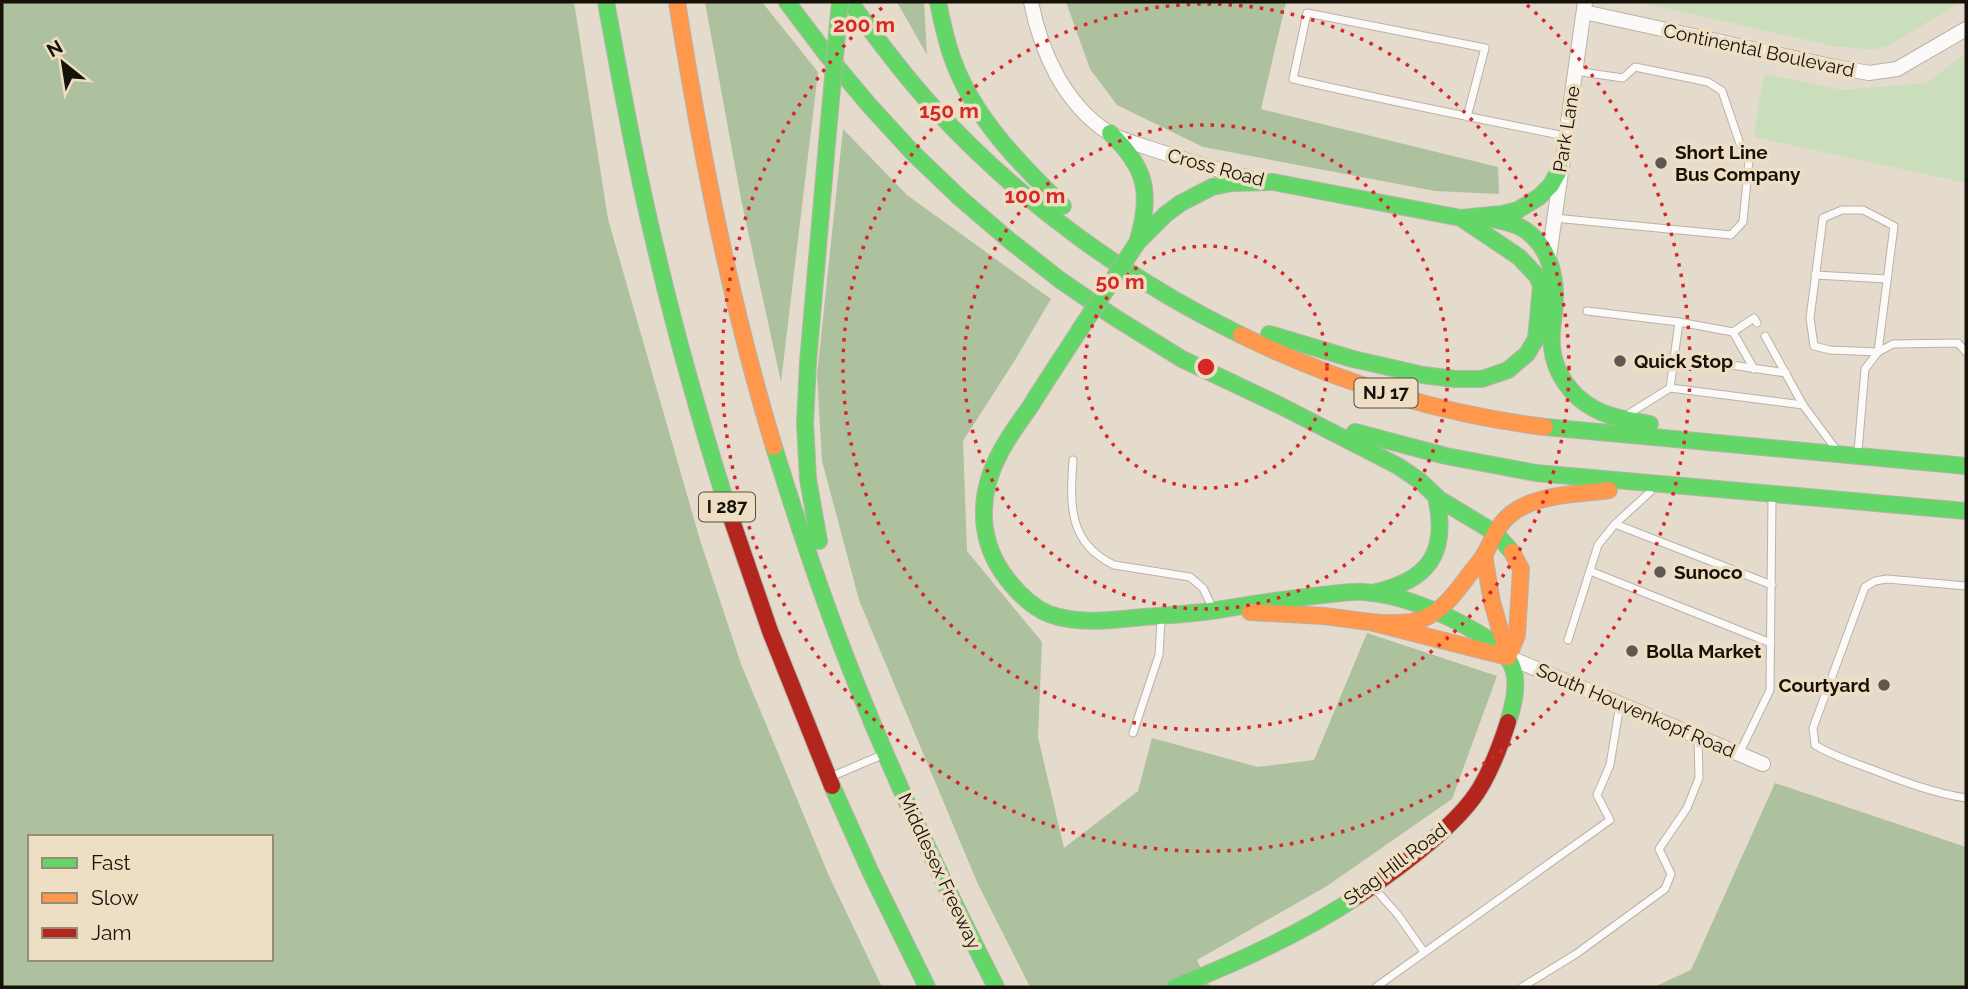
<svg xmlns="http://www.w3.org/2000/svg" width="1968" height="989" font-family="Raleway,sans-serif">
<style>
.green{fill:#cbdebc}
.forest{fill:#adc19e;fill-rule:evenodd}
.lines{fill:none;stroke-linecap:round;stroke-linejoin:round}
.lane-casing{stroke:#b9b2a8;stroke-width:9}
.street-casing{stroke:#b9b2a8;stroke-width:16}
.fast-casing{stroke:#b9b2a8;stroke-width:18}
.slow-casing{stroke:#b9b2a8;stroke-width:18}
.jam-casing{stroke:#b9b2a8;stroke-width:18}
.lane{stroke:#fbfaf8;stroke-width:7}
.street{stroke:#fbfaf8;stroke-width:14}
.fast{stroke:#63d668;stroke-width:16}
.slow{stroke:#ff974d;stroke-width:16}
.jam{stroke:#b3261e;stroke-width:16}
.fast-bridge-casing{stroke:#b9b2a8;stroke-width:18;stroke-linecap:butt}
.fast-bridge{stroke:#63d668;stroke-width:16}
.ring{fill:none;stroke:#d62828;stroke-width:3.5;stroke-dasharray:3.5 7}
.poi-dot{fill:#5f584e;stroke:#eddec4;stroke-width:2.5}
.labels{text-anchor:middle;stroke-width:7;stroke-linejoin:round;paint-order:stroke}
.shield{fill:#eddec4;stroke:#574f41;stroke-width:2}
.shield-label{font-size:18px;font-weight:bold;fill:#171209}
.street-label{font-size:19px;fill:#171209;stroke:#eddec4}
.poi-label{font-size:19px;font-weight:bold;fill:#171209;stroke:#eddec4;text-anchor:start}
.centre{fill:#d62828;stroke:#eddec4;stroke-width:3.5}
.ring-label{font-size:21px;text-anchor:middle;font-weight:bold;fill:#d62828;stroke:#eddec4;stroke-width:7;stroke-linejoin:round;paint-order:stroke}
</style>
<rect width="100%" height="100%" fill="#e4dbcd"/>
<g class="green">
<path d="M 1638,2 L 1961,2 L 1888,46 L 1873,50 L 1833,46 Z"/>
<path d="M 1966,53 L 1966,183 L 1754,137 L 1762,83 L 1766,74 L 1842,90 L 1927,83 Z"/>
</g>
<g class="forest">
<path d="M 2,2 L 574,2 L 608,219 L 700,540 L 741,664 L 829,876 L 882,987 L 2,987 ZM 30,837 L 271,837 L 271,959 L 30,959 Z"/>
<path d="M 705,2 L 762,2 L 818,72 L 781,382 L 741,199 Z"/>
<path d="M 897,2 L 924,2 L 927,55 Z"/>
<path d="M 1066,2 L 1286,2 L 1261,109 L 1498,167 L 1499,194 L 1435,191 L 1203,147 L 1117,105 L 1090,69 Z"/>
<path d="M 843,129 L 907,195 L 1051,299 L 1015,360 L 963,441 L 967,551 L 1042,642 L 1038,737 L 1064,848 L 1138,791 L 1152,738 L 1258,767 L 1314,760 L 1367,633 L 1497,676 L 1452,799 L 1327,886 L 1197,960 L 1210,987 L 1030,987 L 977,882 L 859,600 L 822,461 L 817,375 Z"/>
<path d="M 1775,783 L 1966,847 L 1966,987 L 1654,987 L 1691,970 Z"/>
</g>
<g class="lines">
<defs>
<g id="lane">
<path d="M 1467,117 L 1485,48 L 1307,13 L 1293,79 C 1384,100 1474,118 1565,136"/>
<path d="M 1842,210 L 1863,210 L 1894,226 L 1878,352 L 1830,350 L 1814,346 L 1810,318 L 1823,218 Z"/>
<path d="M 1554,218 L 1731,235 L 1743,222 L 1749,160 L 1740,144 L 1722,91 L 1708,82 L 1635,67 L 1623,78 L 1575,71"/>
<path d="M 1815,275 L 1887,279"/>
<path d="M 1587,311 L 1679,322"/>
<path d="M 1733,332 L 1754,369"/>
<path d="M 1765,336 L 1803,405 L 1835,448"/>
<path d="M 1731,365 L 1786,373"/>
<path d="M 1670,388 L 1679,322 L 1733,332 L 1754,318 L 1757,323"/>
<path d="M 1630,413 L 1670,388 L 1803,405"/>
<path d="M 1858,451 L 1865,369 L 1878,352 L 1893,344 L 1958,343 L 1966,352"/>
<path d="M 1073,460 C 1070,505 1068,543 1114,565 L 1190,577 L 1203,588 L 1212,607"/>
<path d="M 1615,524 L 1772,585"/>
<path d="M 1590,571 L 1771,643"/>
<path d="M 1966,586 L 1887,579 L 1875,581 L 1865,587 L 1813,728 L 1815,745 C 1833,756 1852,762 1871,769 C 1902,781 1933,793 1966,798"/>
<path d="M 1568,640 L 1598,545 L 1615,524 L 1650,492"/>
<path d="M 1133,733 L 1159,655 L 1161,620"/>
<path d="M 1739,754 L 1770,690 L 1772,498"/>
<path d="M 835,775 L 882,755"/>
<path d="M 1375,889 L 1398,915 L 1424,952"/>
<path d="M 1376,987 L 1610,820 L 1597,795 L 1610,765 L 1620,704"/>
<path d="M 1522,987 L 1576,954 L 1665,889 L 1671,874 L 1659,849 L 1687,808 L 1699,778 L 1698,737"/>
</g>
<g id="street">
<path d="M 1031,2 C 1041,52 1064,104 1109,133 C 1121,140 1137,144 1149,148 C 1182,159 1215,170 1248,177"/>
<path d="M 1584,12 L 1831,66 L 1869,73 L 1897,69 L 1966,29"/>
<path d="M 1549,257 L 1585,2"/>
<path d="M 1508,657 L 1763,764"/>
</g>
<g id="fast">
<path d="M 606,2 C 622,88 637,173 658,258 C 678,343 702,426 728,509"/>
<path d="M 787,2 L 827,55 L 869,105 L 913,153 L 960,198 L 1009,240 L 1060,280 L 1114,317 L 1182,359 L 1281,406 L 1398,466 L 1420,481 L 1439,499 L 1487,528 L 1498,536 L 1512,552"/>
<path d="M 850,2 C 876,38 903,74 933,107 C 1019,201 1126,279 1241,335"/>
<path d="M 938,2 C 942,22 946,41 953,60 C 974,118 1020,164 1063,206"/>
<path d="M 1110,133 C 1146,167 1152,193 1138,240"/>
<path d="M 1481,217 C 1494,219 1506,221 1518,226 C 1545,239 1556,270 1555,299 C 1555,315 1550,331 1552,347 C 1554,372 1571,396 1593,408 C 1610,418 1631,420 1650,424"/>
<path d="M 1137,243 L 1166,214 L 1181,203 L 1212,187 L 1231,183 L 1273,182 L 1461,218 L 1502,214 L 1518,210 L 1539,197 L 1551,185 L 1560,169"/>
<path d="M 1079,331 C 1063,356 1046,381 1030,407 C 1020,421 1009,436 1001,451 C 979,491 977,534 1002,572 C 1014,589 1029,606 1049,614 C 1079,625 1112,620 1143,617 C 1168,615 1193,614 1217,610 C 1252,604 1287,599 1322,595 C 1336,594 1350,591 1364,592 C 1405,595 1444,613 1478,633 C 1519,656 1522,680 1508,722"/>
<path d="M 1269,334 L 1353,359 L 1423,375 L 1455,379 L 1482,379 L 1508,370 L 1527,354 L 1536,339 L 1541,286 L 1537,276 L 1519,257 L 1461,218"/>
<path d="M 1545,427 L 1966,466"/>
<path d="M 1355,432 L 1446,456 L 1536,473 L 1966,511"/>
<path d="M 774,447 C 799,528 826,609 858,688 C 899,790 946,889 996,987"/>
<path d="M 819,541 L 808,479 L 805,423 L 808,362 L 828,132"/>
<path d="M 1372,593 C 1428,581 1449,554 1436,497"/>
<path d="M 832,786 L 870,871 L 927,987"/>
<path d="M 1175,987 C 1239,962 1301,934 1358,896"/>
</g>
<g id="slow">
<path d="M 677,2 C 701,152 730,302 774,447"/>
<path d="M 1241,335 C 1337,382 1439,414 1545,427"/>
<path d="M 1484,555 L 1492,602 L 1508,657"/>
<path d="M 1250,612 L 1324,616 L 1370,622 L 1504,656"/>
<path d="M 1370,622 C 1424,627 1437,618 1469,575 C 1474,568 1480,562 1485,554 C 1492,540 1498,524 1511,514 C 1538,493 1577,495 1609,490"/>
<path d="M 1508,657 L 1517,635 L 1521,569 L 1512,552"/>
</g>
<g id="jam">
<path d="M 728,509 L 770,631 L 832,786"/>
<path d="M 1358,896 C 1395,871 1458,825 1480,788 C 1492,768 1501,744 1508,722"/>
</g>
</defs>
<use href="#lane" class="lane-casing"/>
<use href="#street" class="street-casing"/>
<use href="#fast" class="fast-casing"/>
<use href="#slow" class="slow-casing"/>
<use href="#jam" class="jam-casing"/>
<use href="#lane" class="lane"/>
<use href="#street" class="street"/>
<use href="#fast" class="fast"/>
<use href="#slow" class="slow"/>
<use href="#jam" class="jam"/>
<defs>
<g id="fast-bridge">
<path d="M 828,132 L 840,2"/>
<path d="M 1079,331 L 1137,243"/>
</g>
</defs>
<use href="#fast-bridge" class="fast-bridge-casing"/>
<use href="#fast-bridge" class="fast-bridge"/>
</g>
<g class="ring">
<circle cx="1206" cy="367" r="121"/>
<circle cx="1206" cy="367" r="242"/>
<circle cx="1206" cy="367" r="363"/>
<path d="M1527 5A484 484 0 1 1 885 5"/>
</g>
<g class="poi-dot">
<circle cx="1661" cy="163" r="7"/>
<circle cx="1620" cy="361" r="7"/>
<circle cx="1660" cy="572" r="7"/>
<circle cx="1632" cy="651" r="7"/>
<circle cx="1884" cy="685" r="7"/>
</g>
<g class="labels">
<g class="shield">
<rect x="1354.5" y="378.5" width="63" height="29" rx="5"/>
<rect x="699" y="492.5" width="56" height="29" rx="5"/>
</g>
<g class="shield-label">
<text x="1386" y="399">NJ 17</text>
<text x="727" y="513">I 287</text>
</g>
<g class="street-label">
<text transform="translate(1759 50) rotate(12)" y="7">Continental Boulevard</text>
<text transform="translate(1566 129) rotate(-81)" y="7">Park Lane</text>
<text transform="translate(1216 167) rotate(15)" y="7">Cross Road</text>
<text transform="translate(1636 710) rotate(23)" y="7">South Houvenkopf Road</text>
<text transform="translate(1395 864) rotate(-37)" y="7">Stag Hill Road</text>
<text transform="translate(940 871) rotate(65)" y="7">Middlesex Freeway</text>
</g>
<g class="poi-label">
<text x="1675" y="159">Short Line<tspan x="1675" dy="22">Bus Company</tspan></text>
<text x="1634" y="368">Quick Stop</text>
<text x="1674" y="579">Sunoco</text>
<text x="1646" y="658">Bolla Market</text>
<text x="1870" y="692" text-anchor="end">Courtyard</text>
</g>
</g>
<circle cx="1206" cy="367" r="10" class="centre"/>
<g class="ring-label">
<text x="864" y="32">200 m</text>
<text x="949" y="118">150 m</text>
<text x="1035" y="203">100 m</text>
<text x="1120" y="289">50 m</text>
</g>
<rect width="1968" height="989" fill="none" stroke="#171209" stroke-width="7"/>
<rect x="28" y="835" width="245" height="126" fill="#eddec4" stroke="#978c79" stroke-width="2"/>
<rect x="42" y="858" width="35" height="10" fill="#63d668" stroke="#978c79" stroke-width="2"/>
<text x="91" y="870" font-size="21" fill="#171209">Fast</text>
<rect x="42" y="893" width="35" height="10" fill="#ff974d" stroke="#978c79" stroke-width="2"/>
<text x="91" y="905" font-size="21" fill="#171209">Slow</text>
<rect x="42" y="928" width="35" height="10" fill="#b3261e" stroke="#978c79" stroke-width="2"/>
<text x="91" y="940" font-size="21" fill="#171209">Jam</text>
<g transform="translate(63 63) rotate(330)" stroke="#eddec4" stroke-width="5" paint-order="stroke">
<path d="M0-5L12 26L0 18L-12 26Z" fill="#171209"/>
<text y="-10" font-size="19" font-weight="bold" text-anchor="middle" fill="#171209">N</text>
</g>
</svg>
